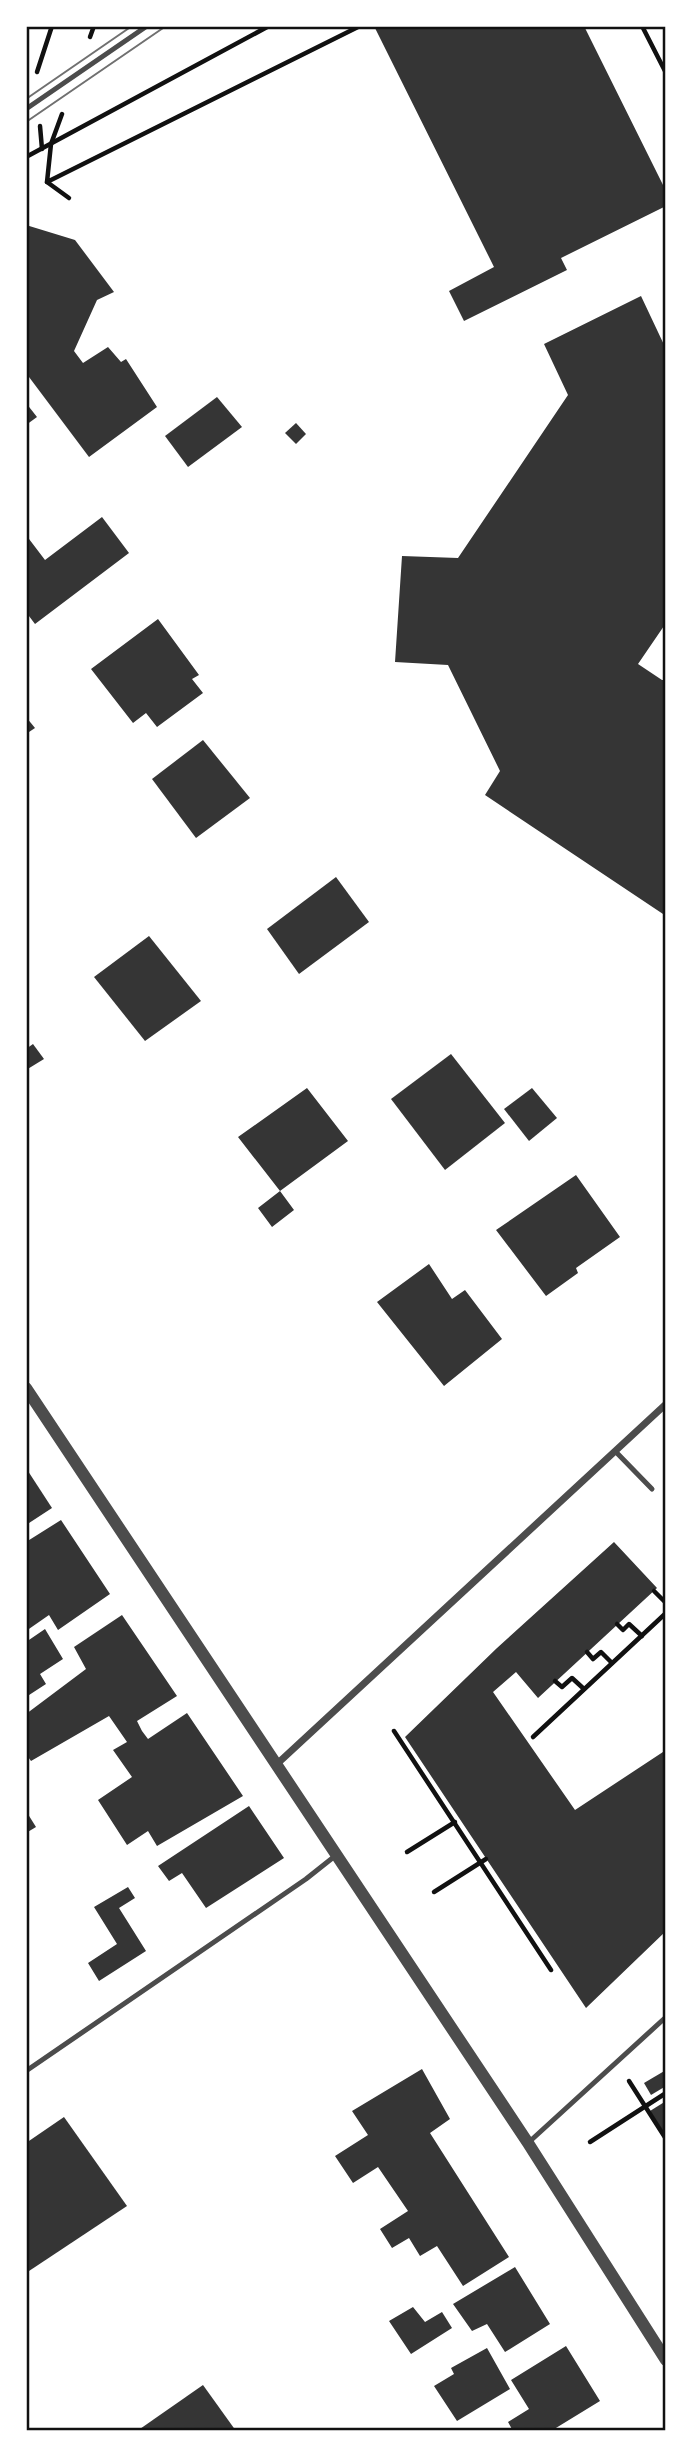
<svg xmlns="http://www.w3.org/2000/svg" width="692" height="2457" font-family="'Alegreya Sans',sans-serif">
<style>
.building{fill:#353535}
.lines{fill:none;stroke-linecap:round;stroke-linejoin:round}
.path{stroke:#111;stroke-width:4.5}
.service{stroke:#4c4c4c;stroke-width:5}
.minor{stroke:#4c4c4c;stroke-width:7}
.tertiary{stroke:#4c4c4c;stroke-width:12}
.tram{stroke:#707070;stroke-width:2}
.neatline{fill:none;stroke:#111;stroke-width:2.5}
</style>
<rect width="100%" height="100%" fill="#fff"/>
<g class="building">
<path d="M 378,26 L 584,26 L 666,191 L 666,206 L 561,258 L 567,270 L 464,321 L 449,291 L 494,267 L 375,28 Z"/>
<path d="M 26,225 L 75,240 L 114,292 L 97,300 L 74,351 L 83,363 L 108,347 L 121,362 L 126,359 L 157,407 L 89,457 L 26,373 Z"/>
<path d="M 641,296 L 666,349 L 666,623 L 638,664 L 662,680 L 666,680 L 666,916 L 485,795 L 500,771 L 448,665 L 395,662 L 402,556 L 458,558 L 568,395 L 544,344 Z"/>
<path d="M 217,397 L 242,427 L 188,467 L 165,436 Z"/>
<path d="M 26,403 L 37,417 L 26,425 Z"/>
<path d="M 296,423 L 306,434 L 296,444 L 285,433 Z"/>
<path d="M 102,517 L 129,553 L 35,624 L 26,612 L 26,535 L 45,560 Z"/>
<path d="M 158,619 L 199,675 L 192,679 L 203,693 L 157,727 L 146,713 L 133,723 L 91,669 Z"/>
<path d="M 26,717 L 35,728 L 26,734 Z"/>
<path d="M 203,740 L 250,798 L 196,838 L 152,779 Z"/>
<path d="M 336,877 L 369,922 L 299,974 L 267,929 Z"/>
<path d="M 149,936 L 201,1001 L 145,1041 L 94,977 Z"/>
<path d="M 33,1044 L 44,1059 L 26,1070 L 26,1049 Z"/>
<path d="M 451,1054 L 505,1123 L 445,1170 L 391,1099 Z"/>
<path d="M 307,1088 L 348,1141 L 280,1191 L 294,1210 L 272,1227 L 258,1208 L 280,1191 L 238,1137 Z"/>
<path d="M 532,1088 L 557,1118 L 529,1141 L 504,1109 Z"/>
<path d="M 576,1175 L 620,1237 L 576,1268 L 578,1273 L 546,1296 L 496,1230 Z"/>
<path d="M 429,1264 L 452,1299 L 465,1290 L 502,1339 L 444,1386 L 377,1302 Z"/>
<path d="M 26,1468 L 52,1508 L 26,1525 Z"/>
<path d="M 61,1520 L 110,1594 L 58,1630 L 49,1615 L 26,1631 L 26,1542 Z"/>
<path d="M 614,1542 L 657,1588 L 538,1698 L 516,1672 L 493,1692 L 575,1810 L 666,1750 L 666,1931 L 586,2008 L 405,1737 L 497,1648 Z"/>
<path d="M 122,1615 L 177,1696 L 137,1721 L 142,1731 L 148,1739 L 187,1713 L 243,1796 L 157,1846 L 148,1831 L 127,1845 L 98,1800 L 132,1777 L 113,1750 L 127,1742 L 109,1716 L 31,1761 L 26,1754 L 26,1714 L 86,1669 L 74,1647 Z"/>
<path d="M 45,1629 L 63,1659 L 40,1674 L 46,1684 L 26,1697 L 26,1642 Z"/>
<path d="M 249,1806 L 284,1858 L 206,1908 L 182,1873 L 169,1881 L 158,1866 Z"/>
<path d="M 26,1811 L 36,1827 L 26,1833 Z"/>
<path d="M 128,1887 L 135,1898 L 119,1908 L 146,1951 L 99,1981 L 88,1963 L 117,1944 L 94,1907 Z"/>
<path d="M 422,2069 L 450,2119 L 430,2133 L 509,2257 L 463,2286 L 437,2246 L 420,2256 L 409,2238 L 392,2248 L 380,2229 L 408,2211 L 378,2167 L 353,2183 L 335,2156 L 368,2135 L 352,2111 Z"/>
<path d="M 666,2070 L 666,2086 L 651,2095 L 644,2083 Z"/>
<path d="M 666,2101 L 666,2136 L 650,2111 Z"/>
<path d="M 64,2117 L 127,2206 L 26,2273 L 26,2143 Z"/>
<path d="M 515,2267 L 550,2324 L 505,2352 L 487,2324 L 472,2331 L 453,2304 Z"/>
<path d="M 413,2307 L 425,2322 L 442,2312 L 452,2328 L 411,2354 L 389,2321 Z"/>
<path d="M 566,2346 L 600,2401 L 551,2431 L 513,2431 L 508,2422 L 529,2409 L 511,2380 Z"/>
<path d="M 487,2348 L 510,2389 L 457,2421 L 434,2386 L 454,2374 L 451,2368 Z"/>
<path d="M 203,2385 L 236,2431 L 137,2431 Z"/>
</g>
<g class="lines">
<g class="path">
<path d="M 642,26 L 666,73"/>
<path d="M 90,37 L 94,26"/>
<path d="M 37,72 L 52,26"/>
<path d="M 62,114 L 51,144 L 47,182 L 360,26"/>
<path d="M 40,126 L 42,149"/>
<path d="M 26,157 L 269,26"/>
<path d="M 47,182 L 69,198"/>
<path d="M 654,1591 L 666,1603"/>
<path d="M 617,1624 L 623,1630 L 629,1624 L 642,1636"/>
<path d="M 587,1652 L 593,1659 L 601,1652 L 612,1663"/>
<path d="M 555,1681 L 562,1687 L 572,1678 L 584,1689"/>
<path d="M 394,1731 L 551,1970"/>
<path d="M 533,1737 L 666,1613"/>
<path d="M 407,1852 L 455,1822"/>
<path d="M 434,1892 L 486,1859"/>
<path d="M 629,2081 L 666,2139"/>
<path d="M 590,2142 L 666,2093"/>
</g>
<g class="service">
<path d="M 26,109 L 147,26"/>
<path d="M 615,1451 L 652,1489"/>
<path d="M 26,2071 L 306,1879 L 335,1856"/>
<path d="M 528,2143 L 666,2017"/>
</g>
<path class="minor" d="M 277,1764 L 666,1404"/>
<path class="tertiary" d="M 26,1388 L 528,2143 L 666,2360"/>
<g class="tram">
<path d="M 26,99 L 132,26"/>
<path d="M 26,122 L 166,26"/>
</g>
</g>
<rect width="692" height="2457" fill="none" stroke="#ffffff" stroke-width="56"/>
<rect x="28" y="28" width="636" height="2401" class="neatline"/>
</svg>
